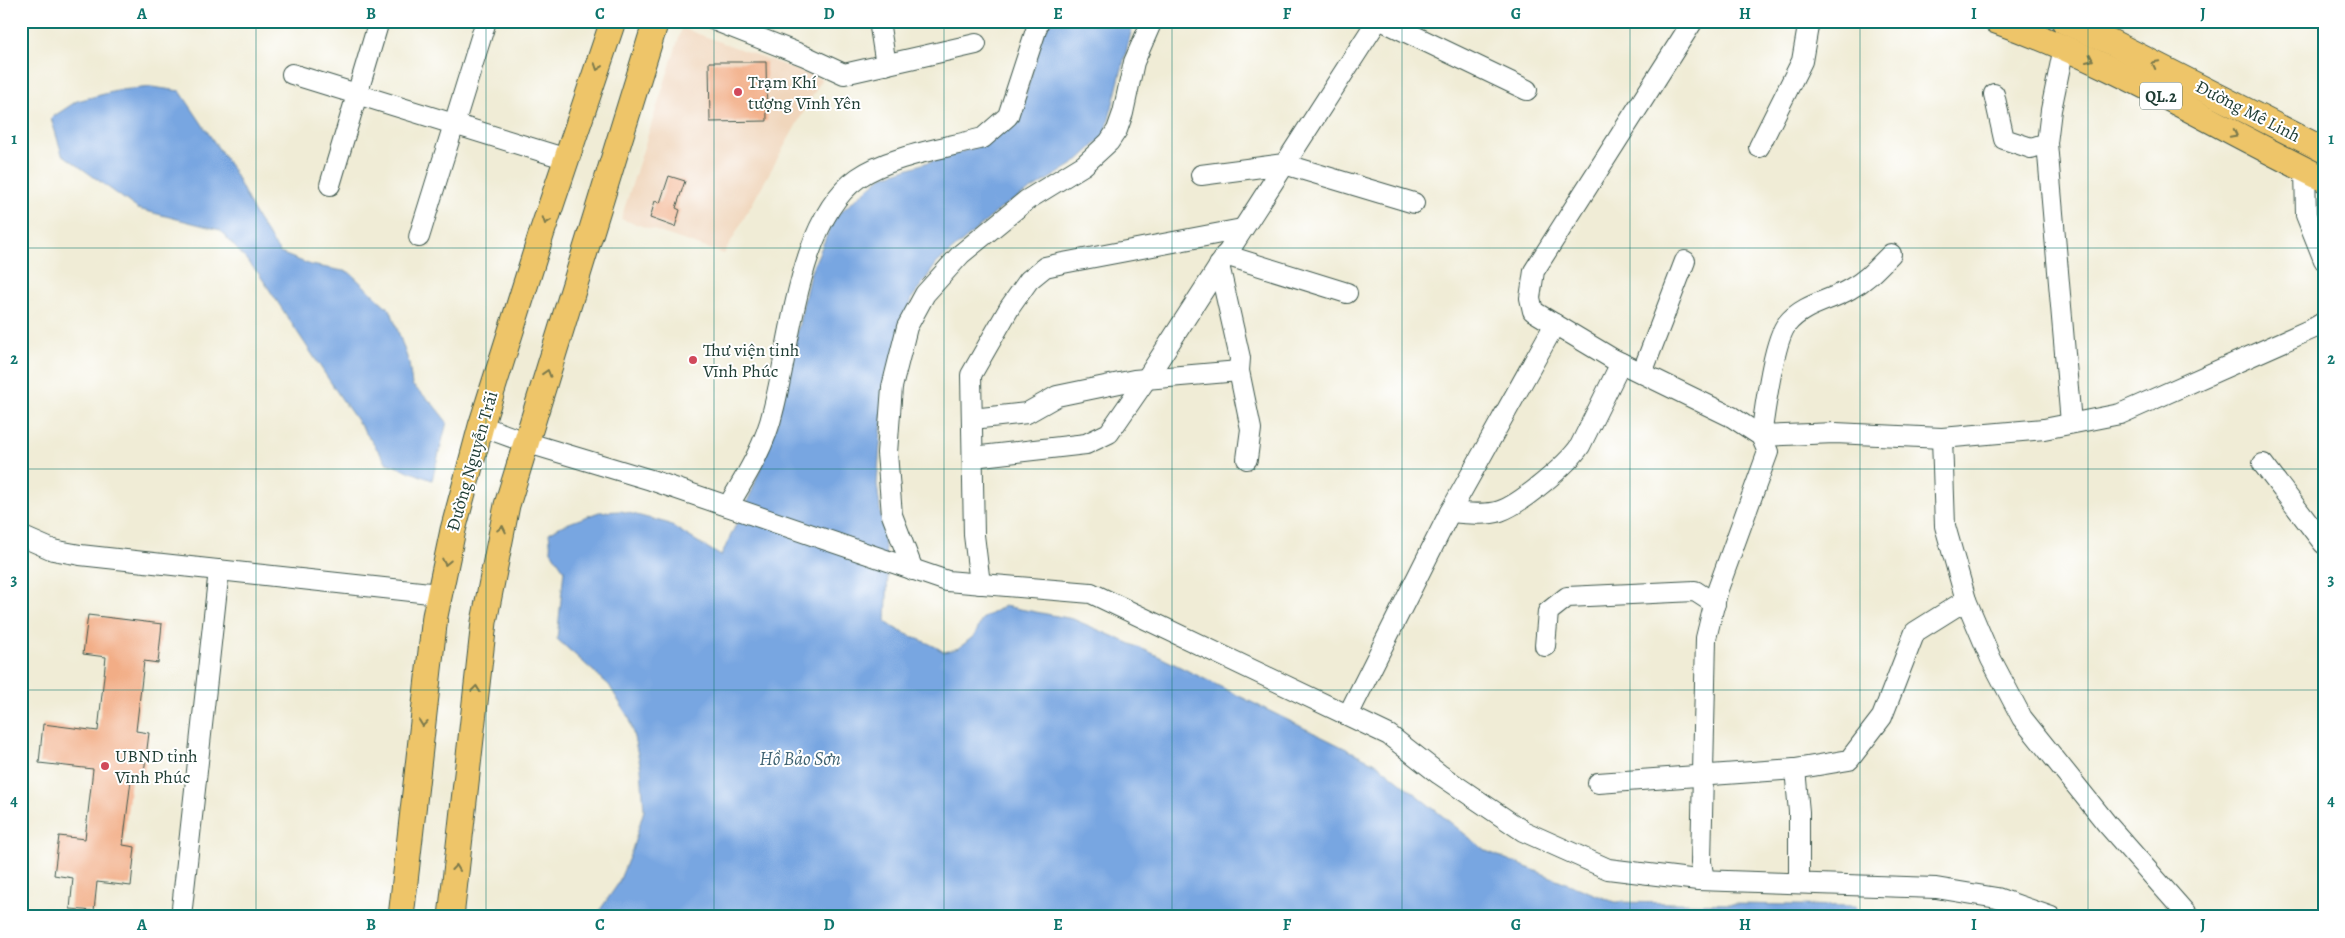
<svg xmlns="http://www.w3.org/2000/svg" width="2345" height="938" font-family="Alegreya,serif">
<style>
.built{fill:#f0d6bc}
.water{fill:#78a6e1;stroke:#4c728a}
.building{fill:#f2ad86}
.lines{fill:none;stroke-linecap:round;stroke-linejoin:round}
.minor-casing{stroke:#3e574c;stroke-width:22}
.major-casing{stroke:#3e574c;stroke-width:27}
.minor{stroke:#fff;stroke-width:20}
.major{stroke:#eec569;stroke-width:25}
.oneway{stroke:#7c7a4c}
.grid{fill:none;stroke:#0f766e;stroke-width:1;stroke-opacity:0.55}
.poi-dot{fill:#d1495b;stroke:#fff;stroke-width:2}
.labels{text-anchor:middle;stroke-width:4;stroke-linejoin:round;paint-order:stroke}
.shield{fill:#fff;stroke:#627771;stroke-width:1}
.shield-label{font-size:16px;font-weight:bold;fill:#1f3d34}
.poi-label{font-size:18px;fill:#1f3d34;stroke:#fff;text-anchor:start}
.street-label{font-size:18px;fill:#1f3d34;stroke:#fff}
.water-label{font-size:19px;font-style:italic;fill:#3e6271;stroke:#fff}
.neatline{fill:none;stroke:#0f766e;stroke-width:2}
.grid-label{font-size:16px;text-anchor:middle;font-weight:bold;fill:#0f766e}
</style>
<rect width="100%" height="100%" fill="#fff"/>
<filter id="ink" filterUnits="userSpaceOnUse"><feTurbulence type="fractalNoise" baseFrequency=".02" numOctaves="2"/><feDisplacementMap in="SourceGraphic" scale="10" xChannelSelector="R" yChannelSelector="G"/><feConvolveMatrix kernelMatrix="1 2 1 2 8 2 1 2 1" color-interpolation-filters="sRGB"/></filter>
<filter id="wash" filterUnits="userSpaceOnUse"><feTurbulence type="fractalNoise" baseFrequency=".0096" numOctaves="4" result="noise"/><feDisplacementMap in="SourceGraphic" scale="20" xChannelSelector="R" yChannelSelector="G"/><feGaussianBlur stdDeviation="1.12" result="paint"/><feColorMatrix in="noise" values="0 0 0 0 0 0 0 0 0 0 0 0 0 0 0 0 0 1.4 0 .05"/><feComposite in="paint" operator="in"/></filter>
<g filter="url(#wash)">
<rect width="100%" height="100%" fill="#f0ecd6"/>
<path class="built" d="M 682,28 L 822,79 L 724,254 L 621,219 Z"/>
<g class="water">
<path d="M 1046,21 L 1134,21 L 1105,135 L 1075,163 L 1004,206 L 937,263 L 912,298 L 884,394 L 877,484 L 888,572 L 886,622 C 903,636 925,639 944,652 L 959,648 L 975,635 L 982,619 L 1004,606 L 1073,619 L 1154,654 L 1379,765 L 1486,851 L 1614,902 L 1855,906 L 1861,913 L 1929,911 L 1959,917 L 595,917 L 618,884 L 632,850 L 644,810 L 641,768 L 630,720 L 609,685 L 557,639 L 564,570 L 551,551 L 549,533 L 561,526 L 599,512 L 621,511 L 667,523 L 721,556 L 752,491 L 777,423 L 810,274 L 835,217 L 881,177 L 980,146 L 1009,127 L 1023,104 Z"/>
<path d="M 152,87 L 180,91 L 233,170 L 257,218 L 280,253 L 311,265 L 349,272 L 391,311 L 409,363 L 412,385 L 432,403 L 447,422 L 432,480 L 387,463 L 341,398 L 259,274 L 220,230 L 138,209 L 62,154 L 51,118 L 77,101 L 120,90 Z"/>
</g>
<g id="blocks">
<g class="building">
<path d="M 709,62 L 766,62 L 767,121 L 710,122 Z"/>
<path d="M 669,176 L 685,181 L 676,208 L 680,210 L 675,227 L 650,218 L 655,201 L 660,203 Z"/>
<path d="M 88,615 L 162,624 L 158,663 L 144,661 L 136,731 L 149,733 L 143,781 L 131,780 L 123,845 L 135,847 L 131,886 L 97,882 L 94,911 L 70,909 L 73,878 L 54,875 L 59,836 L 85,839 L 93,769 L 39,763 L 43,724 L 98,731 L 106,657 L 83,654 Z"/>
</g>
</g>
</g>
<g filter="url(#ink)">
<use href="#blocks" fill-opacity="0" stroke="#3e574c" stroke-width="1"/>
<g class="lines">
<defs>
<g id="minor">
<path d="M 716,21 L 805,56 L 844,74 L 976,44"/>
<path d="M 879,21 L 886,65"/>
<path d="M 1383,21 L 1527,90"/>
<path d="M 1693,21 L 1534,271 L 1530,298 L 1533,311 L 1613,359 L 1732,417 L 1761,436 L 1768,452 L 1718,589 L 1706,638 L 1701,862 L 1704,880"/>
<path d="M 292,74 L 567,159"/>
<path d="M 1994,94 L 2004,139 L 2031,148 L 2047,143 L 2071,423"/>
<path d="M 2047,143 L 2051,110 L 2064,47"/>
<path d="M 1759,147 L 1802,61 L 1809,21"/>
<path d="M 2305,170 L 2306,215 L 2324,260"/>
<path d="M 1201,175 L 1284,164 L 1414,203"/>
<path d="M 330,185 L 379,21"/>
<path d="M 419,237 L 486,21"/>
<path d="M 1891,254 C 1878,267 1867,280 1850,289 C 1830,301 1803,304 1787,324 C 1773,341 1765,411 1761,436 L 1835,433 L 1942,438 L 2044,429 L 2120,414 L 2314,328 L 2324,322"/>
<path d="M 1225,255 L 1347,293"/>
<path d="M 1219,265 L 1240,358 L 1239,371 L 1251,429 L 1247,459"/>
<path d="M 1642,373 L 1685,261"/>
<path d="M 972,419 L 1027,413 L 1057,396 L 1134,380 L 1239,371"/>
<path d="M 481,426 L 525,442 L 651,480 L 947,581 L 1091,593 L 1389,735 L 1439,774 L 1523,831 L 1608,869 L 1698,880 L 1936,888 L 1997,898 L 2051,917"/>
<path d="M 1942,438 L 1945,526 L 1966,600 L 1991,659 L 2022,718 L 2107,824 L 2189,917"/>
<path d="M 973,457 L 1086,444 L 1109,433 L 1147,378 L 1377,21"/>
<path d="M 2263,464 L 2324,544"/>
<path d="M 728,506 C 746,476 765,446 773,411 C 791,344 798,220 858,178 C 889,156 946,148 983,138 L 1008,116 L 1039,21"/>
<path d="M 1450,512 C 1466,513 1485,516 1500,511 C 1521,504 1568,464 1580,446 L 1621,363"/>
<path d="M 21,536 L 53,550 L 80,555 L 439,594"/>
<path d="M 913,570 L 892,515 L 887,453 L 892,387 L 907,327 L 925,294 L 961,254 L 1027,200 L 1084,165 L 1109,142 L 1117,130 L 1123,113 L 1134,62 L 1152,21"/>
<path d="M 980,584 L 974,535 L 971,375 L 1010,307 L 1029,280 L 1045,267 L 1063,263 L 1242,229"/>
<path d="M 1545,646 L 1548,612 L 1567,597 L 1695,591 L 1715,604"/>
<path d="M 1348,715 L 1450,512 L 1555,324"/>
<path d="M 1795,769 L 1799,812 L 1799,883"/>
<path d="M 1598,783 L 1795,769 L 1849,760 L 1882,717 L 1915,632 L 1966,600"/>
<path d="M 181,917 L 219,570"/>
</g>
<g id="major">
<path d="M 1996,21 C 2111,61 2215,126 2324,179"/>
<path d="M 2064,21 L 2111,42 L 2324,150"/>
<path d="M 401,917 L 435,616 L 453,530 L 481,426 L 543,229 L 613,21"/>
<path d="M 451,917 L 484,622 L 507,505 L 656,21"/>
</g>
</defs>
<use href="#minor" class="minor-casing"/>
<use href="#major" class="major-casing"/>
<use href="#minor" class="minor"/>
<use href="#major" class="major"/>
</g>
<defs><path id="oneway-chevron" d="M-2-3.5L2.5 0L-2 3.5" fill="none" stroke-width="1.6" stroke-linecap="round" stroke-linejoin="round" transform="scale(1.25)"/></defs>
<g class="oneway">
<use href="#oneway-chevron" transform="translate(2090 59) rotate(25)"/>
<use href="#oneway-chevron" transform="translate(2155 64) rotate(-153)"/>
<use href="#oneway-chevron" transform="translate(598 67) rotate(109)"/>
<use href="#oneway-chevron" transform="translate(2234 134) rotate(27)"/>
<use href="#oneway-chevron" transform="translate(546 221) rotate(109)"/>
<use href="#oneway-chevron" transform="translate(547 373) rotate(-73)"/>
<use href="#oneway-chevron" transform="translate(502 529) rotate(-78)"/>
<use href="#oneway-chevron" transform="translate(446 562) rotate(102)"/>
<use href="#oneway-chevron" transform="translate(476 689) rotate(-84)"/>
<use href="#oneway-chevron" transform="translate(423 723) rotate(97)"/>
<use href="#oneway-chevron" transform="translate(456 868) rotate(-84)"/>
</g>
</g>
<path class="grid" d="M 256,21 L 256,917M 486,21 L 486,917M 714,21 L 714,917M 944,21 L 944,917M 1172,21 L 1172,917M 1402,21 L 1402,917M 1630,21 L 1630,917M 1860,21 L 1860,917M 2088,21 L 2088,917M 21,248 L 2324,248M 21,469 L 2324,469M 21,690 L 2324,690"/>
<g class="poi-dot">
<circle cx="738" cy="92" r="5"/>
<circle cx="693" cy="360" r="5"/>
<circle cx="105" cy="766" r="5"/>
</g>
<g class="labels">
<rect class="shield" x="2140" y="82.5" width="42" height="27" rx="4"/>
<g class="shield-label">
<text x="2161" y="102">QL.2</text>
</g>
<g class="poi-label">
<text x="748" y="88">Trạm Khí<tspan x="748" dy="21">tượng Vĩnh Yên</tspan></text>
<text x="703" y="356">Thư viện tỉnh<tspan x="703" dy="21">Vĩnh Phúc</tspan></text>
<text x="115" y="762">UBND tỉnh<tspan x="115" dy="21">Vĩnh Phúc</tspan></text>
</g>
<g class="street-label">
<text transform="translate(2248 111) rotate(27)" y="6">Đường Mê Linh</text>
<text transform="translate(472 461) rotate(-74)" y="6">Đường Nguyễn Trãi</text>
</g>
<g class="water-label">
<text x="800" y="765">Hồ Bảo Sơn</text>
</g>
</g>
<rect width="2345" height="938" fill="none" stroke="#fff" stroke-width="55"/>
<rect x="28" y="28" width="2290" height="882" class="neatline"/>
<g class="grid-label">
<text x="142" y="19">A</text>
<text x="371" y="19">B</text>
<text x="600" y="19">C</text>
<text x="829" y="19">D</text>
<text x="1058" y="19">E</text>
<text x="1287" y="19">F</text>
<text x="1516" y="19">G</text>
<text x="1745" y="19">H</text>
<text x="1974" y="19">I</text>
<text x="2203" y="19">J</text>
<text x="14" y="144">1</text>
<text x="2331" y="144">1</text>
<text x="14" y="364">2</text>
<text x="2331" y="364">2</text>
<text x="14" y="585">3</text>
<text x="2331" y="585">3</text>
<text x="14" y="806">4</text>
<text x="2331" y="806">4</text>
<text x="142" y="930">A</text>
<text x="371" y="930">B</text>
<text x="600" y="930">C</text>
<text x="829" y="930">D</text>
<text x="1058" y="930">E</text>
<text x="1287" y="930">F</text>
<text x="1516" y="930">G</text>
<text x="1745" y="930">H</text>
<text x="1974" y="930">I</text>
<text x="2203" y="930">J</text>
</g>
</svg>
